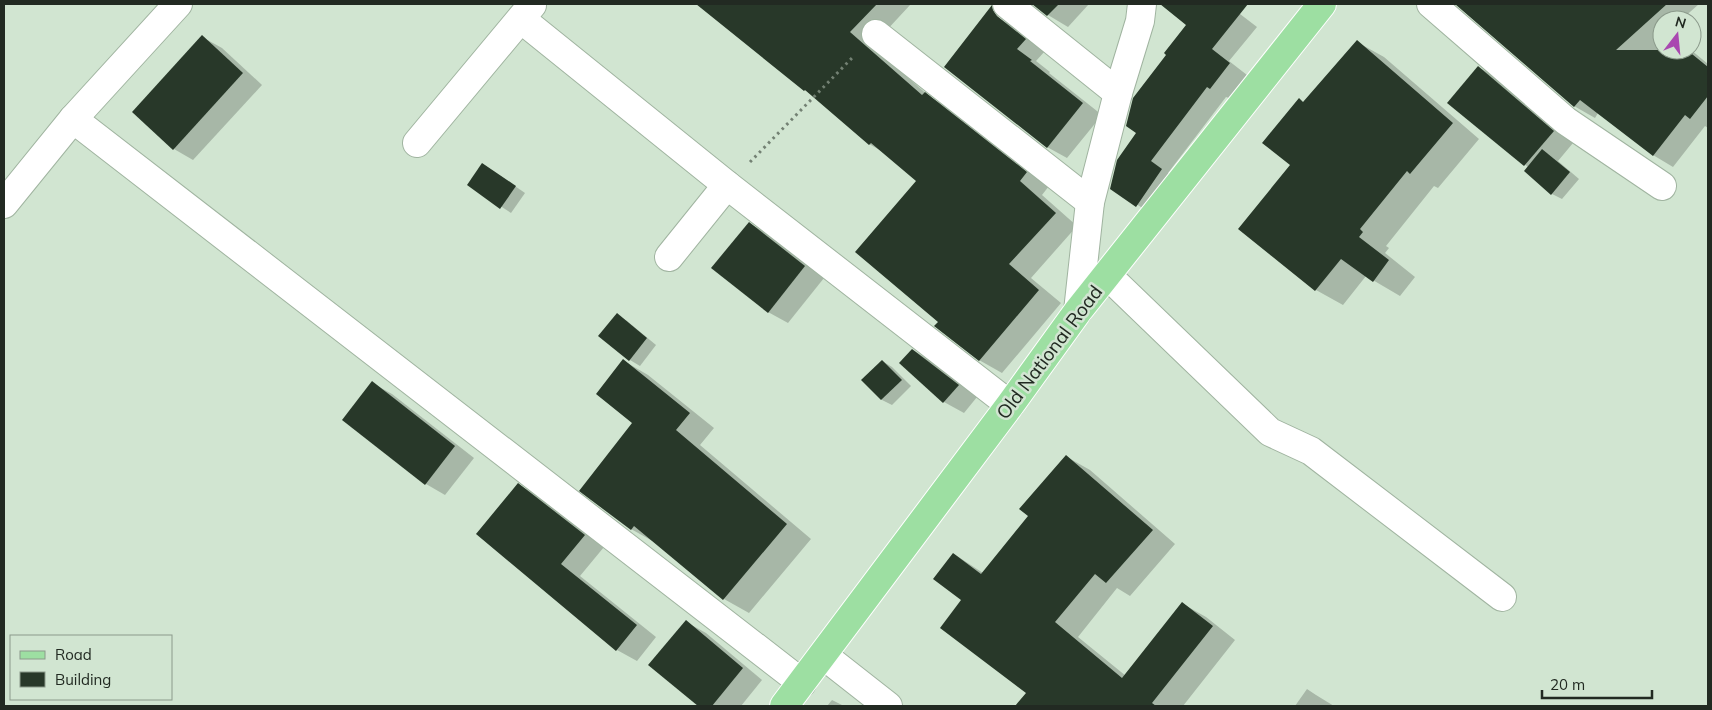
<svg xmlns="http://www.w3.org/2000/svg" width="1712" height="710" font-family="Mulish,sans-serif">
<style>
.shadow{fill:#0003}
.building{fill:#283829}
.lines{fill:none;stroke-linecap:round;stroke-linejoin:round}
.minor-casing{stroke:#a0b4a0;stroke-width:30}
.major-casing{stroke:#fff;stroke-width:30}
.path{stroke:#738173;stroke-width:3;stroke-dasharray:2.5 4;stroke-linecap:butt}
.minor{stroke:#fff;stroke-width:28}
.major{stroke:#9ddfa2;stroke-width:28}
.labels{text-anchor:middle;stroke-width:5;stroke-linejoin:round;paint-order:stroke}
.street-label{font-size:19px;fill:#222a22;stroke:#d1e5d1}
</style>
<rect width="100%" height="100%" fill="#d1e5d1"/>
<g class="shadow">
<path d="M 729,4 L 911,4 L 872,46 L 930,97 L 947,107 L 1049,186 L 1042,195 L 1077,226 L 1031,278 L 1061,303 L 1002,373 L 979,360 L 939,322 L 917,181 L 885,153 L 869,144 L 813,95 L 805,90 L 717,19 Z"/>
<path d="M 1034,4 L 1089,4 L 1068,27 L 1048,15 Z"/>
<path d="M 1183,4 L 1227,4 L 1257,27 L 1229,61 L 1247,75 L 1229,98 L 1226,97 L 1168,173 L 1180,180 L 1155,216 L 1111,188 L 1137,133 L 1168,54 L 1188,25 L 1175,14 Z"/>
<path d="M 1456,4 L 1699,4 L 1681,20 L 1662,20 L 1662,50 L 1691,50 L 1708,64 L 1708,128 L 1705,126 L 1673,167 L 1653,155 L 1598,113 L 1595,118 L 1574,106 Z"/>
<path d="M 998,18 L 1018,29 L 1045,51 L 1036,61 L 1050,72 L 1049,73 L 1102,115 L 1067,158 L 1047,147 Z"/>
<path d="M 202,37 L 222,48 L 262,85 L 193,160 L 174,149 Z"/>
<path d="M 1357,42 L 1384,57 L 1479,139 L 1438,188 L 1434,186 L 1386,246 L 1389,248 L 1385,253 L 1415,277 L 1400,296 L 1366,276 L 1343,305 L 1316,290 L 1292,165 L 1304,103 Z"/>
<path d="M 1478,67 L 1498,78 L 1573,143 L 1558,161 L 1579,179 L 1562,199 L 1552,194 L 1528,167 L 1449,103 Z"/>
<path d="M 483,164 L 525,193 L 511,213 L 468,185 Z"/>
<path d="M 749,223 L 768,234 L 824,278 L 788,323 L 768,312 Z"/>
<path d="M 617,315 L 627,321 L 656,345 L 640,366 L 630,360 Z"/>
<path d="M 913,350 L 932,362 L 977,397 L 964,413 L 944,402 Z"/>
<path d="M 624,361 L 648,375 L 714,428 L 700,445 L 811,539 L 749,613 L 724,599 L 656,543 L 631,529 L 634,422 Z"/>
<path d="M 882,361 L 892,367 L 911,386 L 892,405 L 882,400 L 863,380 Z"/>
<path d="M 372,383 L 392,394 L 474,458 L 445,495 L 426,484 Z"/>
<path d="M 1067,457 L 1090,470 L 1175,544 L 1130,596 L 1117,588 L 1078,637 L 1126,676 L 1183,604 L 1206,617 L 1235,640 L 1183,706 L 1024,706 L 1019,703 L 1027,693 L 963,600 L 954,554 L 983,573 L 1029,516 Z"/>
<path d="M 518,484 L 538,496 L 604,547 L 580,576 L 656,637 L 637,661 L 617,650 L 477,534 Z"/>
<path d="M 686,622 L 706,633 L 762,680 L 741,706 L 700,706 L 650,665 Z"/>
<path d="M 1307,689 L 1316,695 L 1334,706 L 1295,706 Z"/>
<path d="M 832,700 L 844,706 L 827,706 Z"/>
</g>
<g class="building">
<path d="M 696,4 L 877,4 L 850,32 L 922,95 L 925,92 L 1027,172 L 1020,181 L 1056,213 L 1009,264 L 1039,290 L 979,361 L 934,326 L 938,322 L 855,252 L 916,181 L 871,143 L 869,145 L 805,90 L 804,91 Z"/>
<path d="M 1032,4 L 1059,4 L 1047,16 Z"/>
<path d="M 1160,4 L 1248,4 L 1212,49 L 1230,63 L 1210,89 L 1207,87 L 1151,161 L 1162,169 L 1136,207 L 1110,189 L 1117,160 L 1136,133 L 1126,126 L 1133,98 L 1166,55 L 1164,53 L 1186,25 Z"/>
<path d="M 1455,4 L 1667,4 L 1616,50 L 1687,50 L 1708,67 L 1708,96 L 1690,119 L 1685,115 L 1653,156 L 1580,100 L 1574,107 Z"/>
<path d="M 992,5 L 993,10 L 997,16 L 1026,39 L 1017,49 L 1032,60 L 1030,61 L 1083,103 L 1047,148 L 944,67 Z"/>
<path d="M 202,35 L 243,73 L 173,150 L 132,112 Z"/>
<path d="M 1357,40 L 1453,123 L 1410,174 L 1407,171 L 1360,229 L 1363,232 L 1359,237 L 1389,260 L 1373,282 L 1341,259 L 1315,291 L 1238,229 L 1290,165 L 1262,143 L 1299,98 L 1303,102 Z"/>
<path d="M 1478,66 L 1554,131 L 1524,166 L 1447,103 Z"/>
<path d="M 1542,149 L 1570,172 L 1551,195 L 1524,171 Z"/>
<path d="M 482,163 L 516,186 L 500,209 L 467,185 Z"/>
<path d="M 749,222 L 805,266 L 768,313 L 711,268 Z"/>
<path d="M 617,313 L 647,338 L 629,361 L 598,336 Z"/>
<path d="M 912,349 L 959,385 L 943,403 L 899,363 Z"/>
<path d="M 623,359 L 690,413 L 676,430 L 787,524 L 723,600 L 634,526 L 631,530 L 579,491 L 632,423 L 596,394 Z"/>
<path d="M 882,360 L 902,380 L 881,400 L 861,380 Z"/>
<path d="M 372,381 L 455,446 L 425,485 L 342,420 Z"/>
<path d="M 1066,455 L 1153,530 L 1106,583 L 1095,574 L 1055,622 L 1122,678 L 1182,602 L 1213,626 L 1152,703 L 1156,706 L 1015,706 L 1026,693 L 940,628 L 961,600 L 933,579 L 953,553 L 981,574 L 1028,516 L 1019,509 Z"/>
<path d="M 518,483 L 585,535 L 561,564 L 637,625 L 616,651 L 476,534 Z"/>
<path d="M 686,620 L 743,668 L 712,706 L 698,706 L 648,665 Z"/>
</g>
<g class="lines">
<defs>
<g id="minor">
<path d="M 1007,4 L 1118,93"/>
<path d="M 1431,4 L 1566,121 L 1662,186"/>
<path d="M 521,19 L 727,185 L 1010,405"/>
<path d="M 876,34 L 1090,202"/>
<path d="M 73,119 L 802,683"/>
<path d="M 417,143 L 532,5"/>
<path d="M 4,204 L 73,119 L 178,4"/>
<path d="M 669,257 L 727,185"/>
<path d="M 1107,275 L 1270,432 L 1311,451 L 1502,597"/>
<path d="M 1078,311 L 1090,202 L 1118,93 L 1140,21 L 1142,4"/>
<path d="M 823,655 L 888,706"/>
</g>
<path id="major" d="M 784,706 L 1010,405 L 1078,311 L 1322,4"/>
</defs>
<use href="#minor" class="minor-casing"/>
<use href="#major" class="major-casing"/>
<path class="path" d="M 750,162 L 853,57"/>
<use href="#minor" class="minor"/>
<use href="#major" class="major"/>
</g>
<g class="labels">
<g class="street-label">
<text transform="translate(1049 352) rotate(-53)" y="7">Old National Road</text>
</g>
</g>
<rect width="1712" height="710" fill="none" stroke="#222a22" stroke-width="10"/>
<rect x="10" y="635" width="162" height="65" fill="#d1e5d1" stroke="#8b9a8b"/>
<rect x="20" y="651" width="25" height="8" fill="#9ddfa2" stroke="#8b9a8b"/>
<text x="55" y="660" font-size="15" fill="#222a22">Road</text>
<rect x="20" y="672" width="25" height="15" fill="#283829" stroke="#8b9a8b"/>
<text x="55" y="685" font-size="15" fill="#222a22">Building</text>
<g transform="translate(1677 35) rotate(16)"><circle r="24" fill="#d1e5d1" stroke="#8b9a8b"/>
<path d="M0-4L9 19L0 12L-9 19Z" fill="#a948b0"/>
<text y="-8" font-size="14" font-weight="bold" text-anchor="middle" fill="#222a22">N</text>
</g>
<path d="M1542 690v8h110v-8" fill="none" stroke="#222a22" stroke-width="2.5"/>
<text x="1550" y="690" font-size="15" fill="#222a22" stroke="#d1e5d1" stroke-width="4" paint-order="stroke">20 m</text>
</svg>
